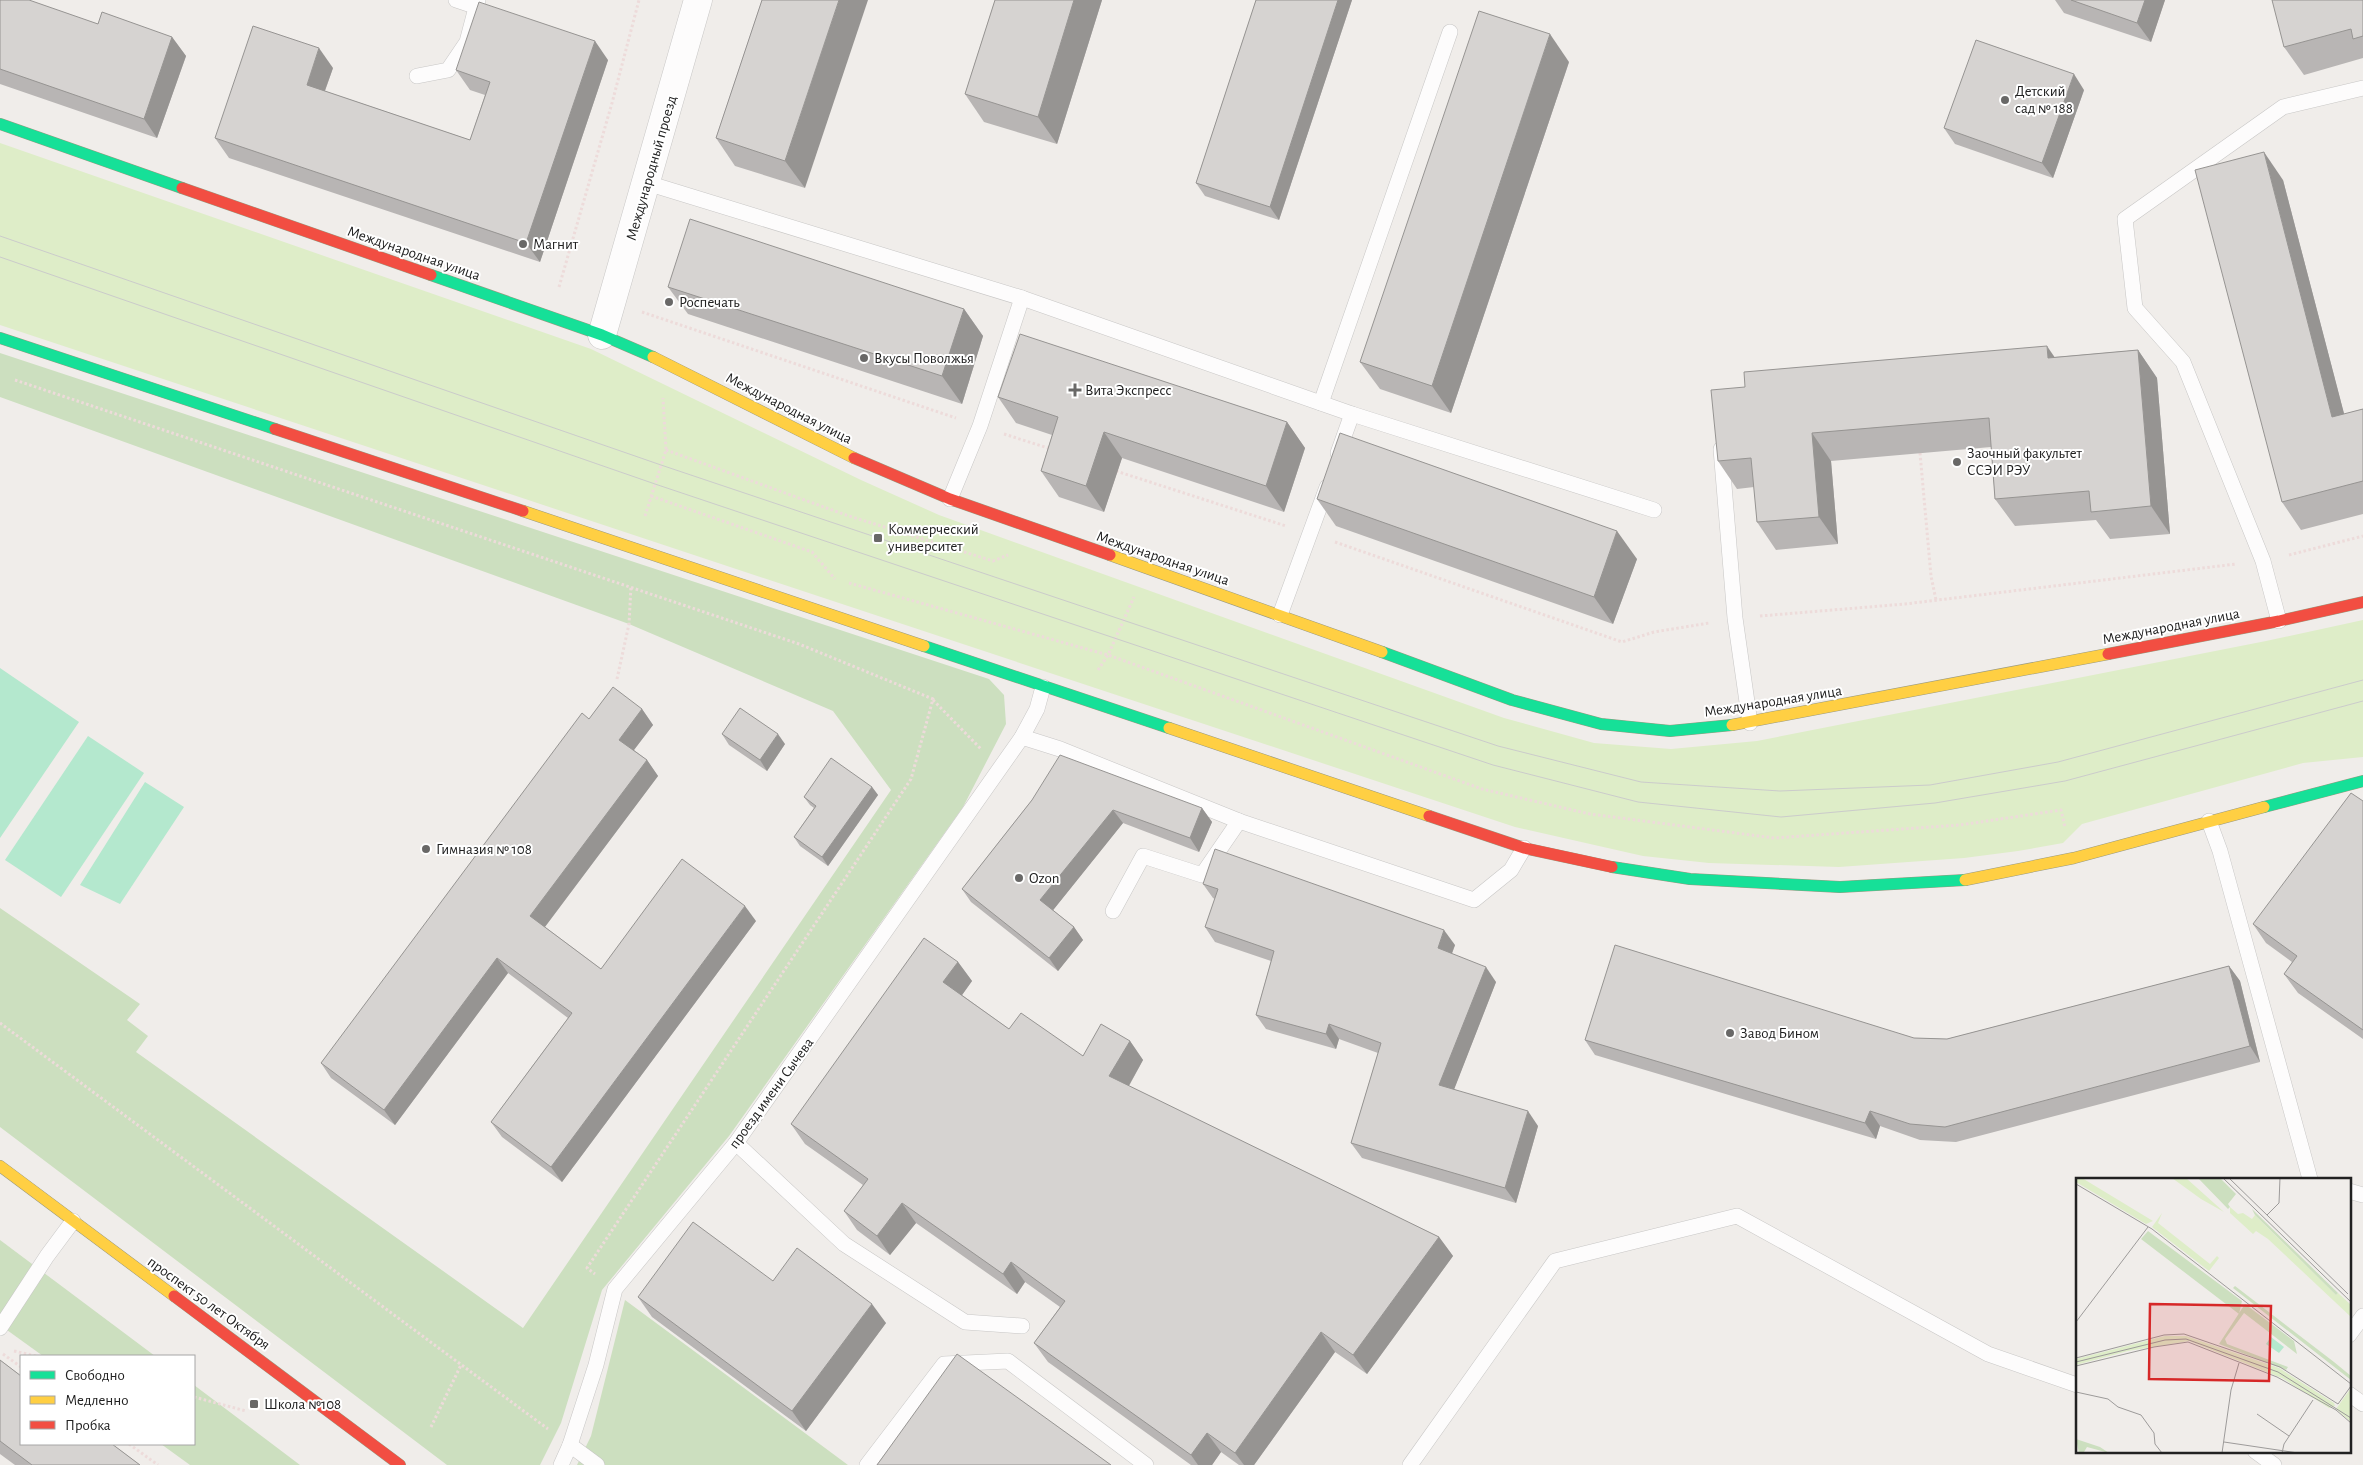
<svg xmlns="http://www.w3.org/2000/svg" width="2363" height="1465" font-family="'Alegreya Sans',sans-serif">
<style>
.grass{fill:#deedc8}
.forest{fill:#ccdfbf}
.pitch{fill:#b4e8ce}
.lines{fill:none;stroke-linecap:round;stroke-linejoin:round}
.lane-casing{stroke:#c8c7c6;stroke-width:16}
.street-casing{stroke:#c8c7c6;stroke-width:29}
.fast-casing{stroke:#9a9a80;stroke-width:12}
.slow-casing{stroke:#9a9a80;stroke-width:12}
.jam-casing{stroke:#9a9a80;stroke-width:12}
.path{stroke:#eddbda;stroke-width:3;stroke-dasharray:2.5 2.5;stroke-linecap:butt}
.lane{stroke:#fdfcfc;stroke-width:15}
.street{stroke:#fdfcfc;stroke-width:28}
.fast{stroke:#16e098;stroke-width:11}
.slow{stroke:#ffcf43;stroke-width:11}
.jam{stroke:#f24e42;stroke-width:11}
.tram{stroke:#cbcbcb;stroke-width:1}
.wall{fill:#b8b5b4}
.shaded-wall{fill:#969492}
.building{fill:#d6d3d1;stroke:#969492}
.poi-dot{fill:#696867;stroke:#fff;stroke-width:2}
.labels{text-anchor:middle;stroke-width:4;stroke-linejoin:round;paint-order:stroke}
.poi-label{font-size:15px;fill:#212121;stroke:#fff;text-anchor:start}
.street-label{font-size:15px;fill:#212121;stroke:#fff}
.inset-road{fill:none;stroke:#9d9b9a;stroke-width:1}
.view{fill:#d62828;fill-opacity:0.15;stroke:#d62828;stroke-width:2.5}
.inset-edge{fill:none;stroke:#212121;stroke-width:2.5}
</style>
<rect width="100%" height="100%" fill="#f0edea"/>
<path class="grass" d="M 0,143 L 591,349 L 861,480 L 939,515 L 1504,718 L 1594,743 L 1671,749 L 1757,741 L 2266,641 L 2363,620 L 2363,757 L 2303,763 L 2082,824 L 2063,843 L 2018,851 L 1964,858 L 1839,867 L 1709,863 L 1643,856 L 1515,827 L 0,325 Z"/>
<g class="forest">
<path d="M 0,353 L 989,679 L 1004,695 L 1006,724 L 963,807 L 729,1136 L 602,1290 L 561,1423 L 540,1465 L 447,1465 L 0,1127 L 0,908 L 140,1004 L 127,1020 L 148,1036 L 136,1052 L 523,1328 L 891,790 L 833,711 L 629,624 L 0,397 Z"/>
<path d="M 0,1240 L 155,1356 L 43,1356 L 0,1325 Z"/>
<path d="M 625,1300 L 848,1465 L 577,1465 L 591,1436 Z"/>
<path d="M 194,1385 L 300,1465 L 190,1465 L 161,1444 L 194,1444 Z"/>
</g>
<g class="pitch">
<path d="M 0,668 L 79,722 L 0,838 Z"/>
<path d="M 88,736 L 144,773 L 61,897 L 5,860 Z"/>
<path d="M 145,782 L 184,807 L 120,904 L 80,885 Z"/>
</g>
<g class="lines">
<defs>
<g id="lane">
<path d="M 456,0 L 477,7"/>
<path d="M 417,76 L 448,70 L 467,42 L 478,0"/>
<path d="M 647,183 L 1022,298 L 1352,414 L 1654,510"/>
<path d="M 1321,403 L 1450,32"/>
<path d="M 1721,449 L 1735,618 L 1750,723"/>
<path d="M 1338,453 L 1352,414"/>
<path d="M 950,499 L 980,426 L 1022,298"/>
<path d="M 1280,615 L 1327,487"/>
<path d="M 2279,621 L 2263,561 L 2183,362 L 2135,308 L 2125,219 L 2283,107 L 2363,88"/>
<path d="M 1022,737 L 1060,749 L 1239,821 L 1474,900 L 1511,870 L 1524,848"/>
<path d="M 2209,821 L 2220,851 L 2310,1179"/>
<path d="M 1113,911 L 1143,856 L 1202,875 L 1239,821"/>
<path d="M 736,1143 L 844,1244 L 965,1322 L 1022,1326"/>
<path d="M 2349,1191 L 2363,1195"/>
<path d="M 0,1328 L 47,1256 L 73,1221"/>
<path d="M 2349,1335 L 2363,1316"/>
<path d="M 2349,1394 L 2363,1404"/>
<path d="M 570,1445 L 597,1465"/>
<path d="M 2255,1451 L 2274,1465"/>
<path d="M 561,1465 L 570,1445 L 596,1365 L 615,1289 L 736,1143 L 1022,737 L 1037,709 L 1043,687"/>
<path d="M 867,1465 L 944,1364 L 1008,1361 L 1146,1465"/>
<path d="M 1410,1465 L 1555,1261 L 1737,1216 L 1988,1354 L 2077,1385"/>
</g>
<path id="street" d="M 602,335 L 698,0"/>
<g id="fast">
<path d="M 0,124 L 182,188"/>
<path d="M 431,275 L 602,335 L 653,357"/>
<path d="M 0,338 L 275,429"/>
<path d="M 924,646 L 1169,728"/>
<path d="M 1382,652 L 1512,700 L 1601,724 L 1670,731 L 1732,725"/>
<path d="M 2264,807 L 2363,781"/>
<path d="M 1612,867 L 1690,879 L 1840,887 L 1965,880"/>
</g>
<g id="slow">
<path d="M 653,357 L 854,458"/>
<path d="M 523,511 L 924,646"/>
<path d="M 1110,555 L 1382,652"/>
<path d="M 1732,725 L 2108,654"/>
<path d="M 1169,728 L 1429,816"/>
<path d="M 1965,880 L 2074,858 L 2264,807"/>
<path d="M 0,1166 L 174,1296"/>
</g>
<g id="jam">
<path d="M 182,188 L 431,275"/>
<path d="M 275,429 L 523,511"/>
<path d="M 854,458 L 950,499 L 1110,555"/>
<path d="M 2108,654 L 2279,621 L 2363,602"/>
<path d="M 1429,816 L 1524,848 L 1612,867"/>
<path d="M 174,1296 L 400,1465"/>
</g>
</defs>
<use href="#lane" class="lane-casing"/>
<use href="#street" class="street-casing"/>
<use href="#fast" class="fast-casing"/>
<use href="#slow" class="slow-casing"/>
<use href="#jam" class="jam-casing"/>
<g class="path">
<path d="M 559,287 L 612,103 L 639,0"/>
<path d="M 642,312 L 956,418"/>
<path d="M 15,380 L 799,644 L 933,699 L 911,779 L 587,1268 L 595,1274"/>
<path d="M 1004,434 L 1051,449"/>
<path d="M 666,450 L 846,515 L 993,561 L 1008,555"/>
<path d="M 1920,453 L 1931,576 L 1936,600"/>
<path d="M 1116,471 L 1286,526"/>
<path d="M 651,496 L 812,552 L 835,579"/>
<path d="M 645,516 L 666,450 L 663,398"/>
<path d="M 1335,542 L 1622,642 L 1654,632 L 1709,623"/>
<path d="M 2289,555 L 2363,536"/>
<path d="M 849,583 L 1108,655 L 1482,789 L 1590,814 L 1774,838 L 1960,825 L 2061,810 L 2065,827"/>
<path d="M 1760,616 L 1905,604 L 2236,564"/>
<path d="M 1098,670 L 1108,655 L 1134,597"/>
<path d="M 617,679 L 629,624 L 631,586"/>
<path d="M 933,700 L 981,749"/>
<path d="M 0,1023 L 548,1429"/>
<path d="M 14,1351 L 36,1356"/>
<path d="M 3,1354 L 21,1367"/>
<path d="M 194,1397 L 246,1411"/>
<path d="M 431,1427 L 461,1365"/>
<path d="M 129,1444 L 158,1465"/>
</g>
<use href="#lane" class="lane"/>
<use href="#street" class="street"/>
<use href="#fast" class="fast"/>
<use href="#slow" class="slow"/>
<use href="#jam" class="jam"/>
<g class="tram">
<path d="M 0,236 L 661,465 L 1498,746 L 1641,782 L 1780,791 L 1930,785 L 2058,762 L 2363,680"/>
<path d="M 0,257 L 655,484 L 1493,765 L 1638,802 L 1781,817 L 1935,803 L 2065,781 L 2363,701"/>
</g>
</g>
<g class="wall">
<path d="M 0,0 L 98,24 L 172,37 L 186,56 L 157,138 L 0,84 Z"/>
<path d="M 762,0 L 805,188 L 735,166 L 716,138 Z"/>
<path d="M 995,0 L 1102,0 L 1057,144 L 984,122 L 965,94 Z"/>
<path d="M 1256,0 L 1352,0 L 1279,220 L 1205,196 L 1196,183 Z"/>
<path d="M 2055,0 L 2165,0 L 2151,42 L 2064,13 Z"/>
<path d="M 2363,0 L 2363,58 L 2304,75 L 2284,47 Z"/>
<path d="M 608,60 L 540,262 L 229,158 L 215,138 L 333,68 L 325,91 L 470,140 L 485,95 L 470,90 L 456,70 Z"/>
<path d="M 1569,62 L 1451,413 L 1380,389 L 1360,362 Z"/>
<path d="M 2084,90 L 2053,178 L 1955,144 L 1944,128 Z"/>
<path d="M 2283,180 L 2344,414 L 2363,409 L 2363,514 L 2301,530 L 2282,502 Z"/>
<path d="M 668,287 L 964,309 L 983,336 L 962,404 L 688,314 Z"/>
<path d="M 2138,350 L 2157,378 L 2170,534 L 2110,539 L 2096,520 L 2015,526 L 1995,499 L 1991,447 L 1831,461 L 1838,544 L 1776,550 L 1757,522 L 1754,487 L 1737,489 L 1718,461 L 2055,357 Z"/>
<path d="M 998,397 L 1287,422 L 1305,448 L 1284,512 L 1122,458 L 1104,512 L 1059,497 L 1041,471 L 1052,435 L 1016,423 Z"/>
<path d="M 1317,499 L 1637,559 L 1613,624 L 1336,526 Z"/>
<path d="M 642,709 L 653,725 L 634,750 L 647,760 L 658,776 L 545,927 L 601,969 L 756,921 L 562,1182 L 502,1137 L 491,1122 L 568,1018 L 508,973 L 395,1125 L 331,1078 L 321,1063 L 589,719 Z"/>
<path d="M 722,734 L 785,744 L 767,771 L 729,745 Z"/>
<path d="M 872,787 L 878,795 L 828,866 L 800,846 L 794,837 L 814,808 L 810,805 L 804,797 Z"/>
<path d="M 1032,800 L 1202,808 L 1212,822 L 1199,852 L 1123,823 L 1053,910 L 1074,927 L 1083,940 L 1058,971 L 971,902 L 962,889 Z"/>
<path d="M 2363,801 L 2363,1039 L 2298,993 L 2284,974 L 2292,962 L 2266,943 L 2253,924 Z"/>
<path d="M 1203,884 L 1455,945 L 1452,954 L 1496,982 L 1454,1089 L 1538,1126 L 1516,1203 L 1362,1158 L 1351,1143 L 1378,1053 L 1339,1039 L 1336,1049 L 1266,1029 L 1256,1015 L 1271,961 L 1215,942 L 1205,927 L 1215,899 L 1213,898 Z"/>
<path d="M 958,962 L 972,981 L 962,995 L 1009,1029 L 1083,1056 L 1130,1041 L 1143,1060 L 1129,1086 L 1439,1237 L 1453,1256 L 1367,1374 L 1335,1352 L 1254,1465 L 1239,1465 L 1221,1452 L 1212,1465 L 1191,1465 L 1048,1362 L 1034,1343 L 1060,1307 L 1025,1282 L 1017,1294 L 916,1223 L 890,1255 L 857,1230 L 844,1211 L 863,1185 L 805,1144 L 791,1124 Z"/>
<path d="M 2229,966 L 2240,981 L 2260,1062 L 1956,1142 L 1920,1140 L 1880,1126 L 1876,1139 L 1595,1055 L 1585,1040 L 1914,1038 L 1947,1039 Z"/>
<path d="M 773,1281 L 886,1323 L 806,1431 L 652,1317 L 638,1297 Z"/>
<path d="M 0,1360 L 140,1465 L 15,1465 L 0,1454 Z"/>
</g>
<g class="shaded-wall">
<path d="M 839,0 L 868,0 L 805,188 L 785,161 Z"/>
<path d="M 1074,0 L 1102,0 L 1057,144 L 1038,117 Z"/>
<path d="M 1338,0 L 1352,0 L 1279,220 L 1270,207 Z"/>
<path d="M 2145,0 L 2165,0 L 2151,42 L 2137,23 Z"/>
<path d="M 1550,34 L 1569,62 L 1451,413 L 1432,386 Z"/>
<path d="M 172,37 L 186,56 L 157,138 L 144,119 Z"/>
<path d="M 595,41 L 608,60 L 540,262 L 526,243 Z"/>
<path d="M 319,48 L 333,68 L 320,104 L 307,85 Z"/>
<path d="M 2074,74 L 2084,90 L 2053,178 L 2042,163 Z"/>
<path d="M 2264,152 L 2283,180 L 2352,444 L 2332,417 Z"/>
<path d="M 964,309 L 983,336 L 962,404 L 942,376 Z"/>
<path d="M 2047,346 L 2066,374 L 2048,358 Z"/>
<path d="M 2138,350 L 2157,378 L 2170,534 L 2151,506 Z"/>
<path d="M 1287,422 L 1305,448 L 1284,512 L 1266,486 Z"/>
<path d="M 1104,432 L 1122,458 L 1104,512 L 1086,486 Z"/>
<path d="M 1812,433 L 1831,461 L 1838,544 L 1819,517 Z"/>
<path d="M 1617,531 L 1637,559 L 1613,624 L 1594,597 Z"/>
<path d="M 642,709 L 653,725 L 630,755 L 619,740 Z"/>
<path d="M 778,734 L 785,744 L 767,771 L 760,760 Z"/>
<path d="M 647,760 L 658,776 L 541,932 L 530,916 Z"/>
<path d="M 872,787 L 878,795 L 828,866 L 822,857 Z"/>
<path d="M 1202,808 L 1212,822 L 1199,852 L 1190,838 Z"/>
<path d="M 1113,810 L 1123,823 L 1050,914 L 1040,900 Z"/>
<path d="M 745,906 L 756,921 L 562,1182 L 551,1167 Z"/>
<path d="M 1074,927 L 1083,940 L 1058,971 L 1049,958 Z"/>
<path d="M 1444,930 L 1455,945 L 1448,963 L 1438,948 Z"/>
<path d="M 497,958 L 508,973 L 395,1125 L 384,1110 Z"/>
<path d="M 958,962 L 972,981 L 957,1002 L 943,982 Z"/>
<path d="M 2229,966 L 2240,981 L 2260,1062 L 2250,1046 Z"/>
<path d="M 1486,967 L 1496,982 L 1450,1100 L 1439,1085 Z"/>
<path d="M 1329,1024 L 1339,1039 L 1336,1049 L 1326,1034 Z"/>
<path d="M 1130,1041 L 1143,1060 L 1123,1096 L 1109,1076 Z"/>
<path d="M 1528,1111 L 1538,1126 L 1516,1203 L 1505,1188 Z"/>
<path d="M 1870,1111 L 1880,1126 L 1876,1139 L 1865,1123 Z"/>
<path d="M 902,1203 L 916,1223 L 890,1255 L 877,1236 Z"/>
<path d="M 1439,1237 L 1453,1256 L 1367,1374 L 1353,1355 Z"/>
<path d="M 1011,1262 L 1025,1282 L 1017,1294 L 1003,1274 Z"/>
<path d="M 872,1304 L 886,1323 L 806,1431 L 792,1411 Z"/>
<path d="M 1321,1332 L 1335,1352 L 1254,1465 L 1244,1465 L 1235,1453 Z"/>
<path d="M 1207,1433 L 1221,1452 L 1212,1465 L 1198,1465 L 1191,1455 Z"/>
</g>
<g class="building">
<path d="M 0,0 L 29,0 L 98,24 L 102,12 L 172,37 L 144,119 L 0,69 Z"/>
<path d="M 762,0 L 839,0 L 785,161 L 716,138 Z"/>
<path d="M 995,0 L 1074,0 L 1038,117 L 965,94 Z"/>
<path d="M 1256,0 L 1338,0 L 1270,207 L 1196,183 Z"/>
<path d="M 2071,0 L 2145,0 L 2137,23 Z"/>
<path d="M 2272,0 L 2363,0 L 2363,36 L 2353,39 L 2351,29 L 2284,47 Z"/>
<path d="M 479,2 L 595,41 L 526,243 L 215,138 L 253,26 L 319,48 L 307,85 L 470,140 L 490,82 L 456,70 Z"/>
<path d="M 1479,11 L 1550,34 L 1432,386 L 1360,362 Z"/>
<path d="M 1976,40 L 2074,74 L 2042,163 L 1944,128 Z"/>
<path d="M 2264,152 L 2332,417 L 2363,409 L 2363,481 L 2282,502 L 2195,170 Z"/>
<path d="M 690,219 L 964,309 L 942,376 L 668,287 Z"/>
<path d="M 1020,334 L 1287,422 L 1266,486 L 1104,432 L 1086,486 L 1041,471 L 1058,417 L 998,397 Z"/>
<path d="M 2047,346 L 2048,358 L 2138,350 L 2151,506 L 2091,512 L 2089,491 L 1995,499 L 1989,418 L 1812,433 L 1819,517 L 1757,522 L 1751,458 L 1718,461 L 1711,390 L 1745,387 L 1744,372 Z"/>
<path d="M 1340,433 L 1617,531 L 1594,597 L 1317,499 Z"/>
<path d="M 613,687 L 642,709 L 619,740 L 647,760 L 530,916 L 601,969 L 682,859 L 745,906 L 551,1167 L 491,1122 L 572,1013 L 497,958 L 384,1110 L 321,1063 L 582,713 L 589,719 Z"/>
<path d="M 740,708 L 778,734 L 760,760 L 722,734 Z"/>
<path d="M 1060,755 L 1202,808 L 1190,838 L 1113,810 L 1040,900 L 1074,927 L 1049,958 L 962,889 L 1032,800 Z"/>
<path d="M 831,758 L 872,787 L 822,857 L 794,837 L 816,806 L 804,797 Z"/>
<path d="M 2351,793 L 2363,801 L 2363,1030 L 2284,974 L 2297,956 L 2253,924 Z"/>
<path d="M 1215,849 L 1444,930 L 1438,948 L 1486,967 L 1439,1085 L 1528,1111 L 1505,1188 L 1351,1143 L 1381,1043 L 1329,1024 L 1326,1034 L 1256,1015 L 1274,951 L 1205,927 L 1218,889 L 1203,884 Z"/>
<path d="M 924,938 L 958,962 L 943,982 L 1009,1029 L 1021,1013 L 1083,1056 L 1101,1024 L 1130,1041 L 1109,1076 L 1439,1237 L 1353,1355 L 1321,1332 L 1235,1453 L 1207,1433 L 1191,1455 L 1034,1343 L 1065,1301 L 1011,1262 L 1003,1274 L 902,1203 L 877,1236 L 844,1211 L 868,1179 L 791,1124 Z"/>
<path d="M 1615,945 L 1914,1038 L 1947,1039 L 2229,966 L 2250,1046 L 1945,1127 L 1910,1124 L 1870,1111 L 1865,1123 L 1585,1040 Z"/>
<path d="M 693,1222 L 773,1281 L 797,1248 L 872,1304 L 792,1411 L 638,1297 Z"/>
<path d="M 957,1354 L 1111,1465 L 877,1465 Z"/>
<path d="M 0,1360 L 21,1376 L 21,1444 L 112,1444 L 140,1465 L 32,1465 L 0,1441 Z"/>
</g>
<g class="poi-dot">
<circle cx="2005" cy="100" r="5"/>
<circle cx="523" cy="244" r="5"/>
<circle cx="669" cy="302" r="5"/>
<circle cx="864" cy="358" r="5"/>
<path d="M1072.5 382.5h5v5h5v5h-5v5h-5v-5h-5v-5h5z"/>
<circle cx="1957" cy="462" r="5"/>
<rect x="873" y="533" width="10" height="10" rx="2.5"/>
<circle cx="426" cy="849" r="5"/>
<circle cx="1019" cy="878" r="5"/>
<circle cx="1730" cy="1033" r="5"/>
<rect x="249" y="1399" width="10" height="10" rx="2.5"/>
</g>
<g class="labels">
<g class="poi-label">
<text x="2015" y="96">Детский<tspan x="2015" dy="17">сад № 188</tspan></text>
<text x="533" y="249">Магнит</text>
<text x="679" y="307">Роспечать</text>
<text x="874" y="363">Вкусы Поволжья</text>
<text x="1085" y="395">Вита Экспресс</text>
<text x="1967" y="458">Заочный факультет<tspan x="1967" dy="17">ССЭИ РЭУ</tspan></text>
<text x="888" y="534">Коммерческий<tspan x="888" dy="17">университет</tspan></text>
<text x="436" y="854">Гимназия № 108</text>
<text x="1029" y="883">Ozon</text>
<text x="1740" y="1038">Завод Бином</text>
<text x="264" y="1409">Школа №108</text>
</g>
<g class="street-label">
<text transform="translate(651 168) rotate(-74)" y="5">Международный проезд</text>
<text transform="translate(414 253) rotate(19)" y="5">Международная улица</text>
<text transform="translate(789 408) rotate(27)" y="5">Международная улица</text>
<text transform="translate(1163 558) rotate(19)" y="5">Международная улица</text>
<text transform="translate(2171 626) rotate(-11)" y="5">Международная улица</text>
<text transform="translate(1773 701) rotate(-9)" y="5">Международная улица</text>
<text transform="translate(771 1093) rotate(-54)" y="5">проезд имени Сычева</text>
<text transform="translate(209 1303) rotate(36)" y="5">проспект 50 лет Октября</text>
</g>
</g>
<g transform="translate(2076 1178)">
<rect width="275" height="275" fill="#f0edea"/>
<path d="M 0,0 L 6,0 L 77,43 L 70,46 L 0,4 ZM 96,0 L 110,0 L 148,34 L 125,21 ZM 154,29 L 162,36 L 167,35 L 176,41 L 179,37 L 193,51 L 260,117 L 262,115 L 274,126 L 275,139 L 192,61 L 180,53 L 177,56 L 154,35 ZM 86,35 L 82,45 L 134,86 L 141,78 L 143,80 L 133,93 L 76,49 ZM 89,158 L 110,158 L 203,190 L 258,225 L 259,228 L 253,230 L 206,200 L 113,163 L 52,173 L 0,187 L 0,181 ZM 275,210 L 275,244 L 260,231 Z" fill="#deedc8"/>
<path d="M 122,0 L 144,0 L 160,16 L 152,26 L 154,29 L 152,31 ZM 176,31 L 262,115 L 260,117 L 179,37 ZM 72,53 L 166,123 L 163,136 L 65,61 ZM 159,108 L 258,184 L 275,198 L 275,202 L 157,110 ZM 169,126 L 218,163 L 221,176 L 168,135 L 149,161 L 151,166 L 212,189 L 210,192 L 143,166 ZM 0,261 L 24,269 L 33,275 L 11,269 L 8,274 L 3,275 Z" fill="#ccdfbf"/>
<path d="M 195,159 L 208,169 L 203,175 L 190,166 Z" fill="#b4e8ce"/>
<path class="inset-road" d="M 147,0 L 275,124M 153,0 L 272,116M 0,6 L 76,51 L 275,206M 191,37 L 203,25 L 204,0M 0,144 L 72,49M 0,180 L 88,157 L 108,156 L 204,189 L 262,226 L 275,208M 0,184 L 89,162 L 110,161 L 202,194 L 275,240M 0,188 L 78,169 L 112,164 L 201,199 L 260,232 L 275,245M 0,214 L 32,221 L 42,229 L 65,237 L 78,255 L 79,266 L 86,275M 181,236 L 213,258M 148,264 L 222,275M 146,275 L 155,212 L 163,185M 206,275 L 208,266 L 237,222"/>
<path class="view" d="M 74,126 L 195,128 L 193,203 L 73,201 Z"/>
<rect width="275" height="275" class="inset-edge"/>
</g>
<rect x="20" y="1355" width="175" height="90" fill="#ffffff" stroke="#a6a6a6"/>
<rect x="30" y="1371" width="25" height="8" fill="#16e098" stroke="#a6a6a6"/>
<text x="65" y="1380" font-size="15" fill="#212121">Свободно</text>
<rect x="30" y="1396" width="25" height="8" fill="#ffcf43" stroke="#a6a6a6"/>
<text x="65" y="1405" font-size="15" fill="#212121">Медленно</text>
<rect x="30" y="1421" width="25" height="8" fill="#f24e42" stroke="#a6a6a6"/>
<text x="65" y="1430" font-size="15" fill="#212121">Пробка</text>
</svg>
